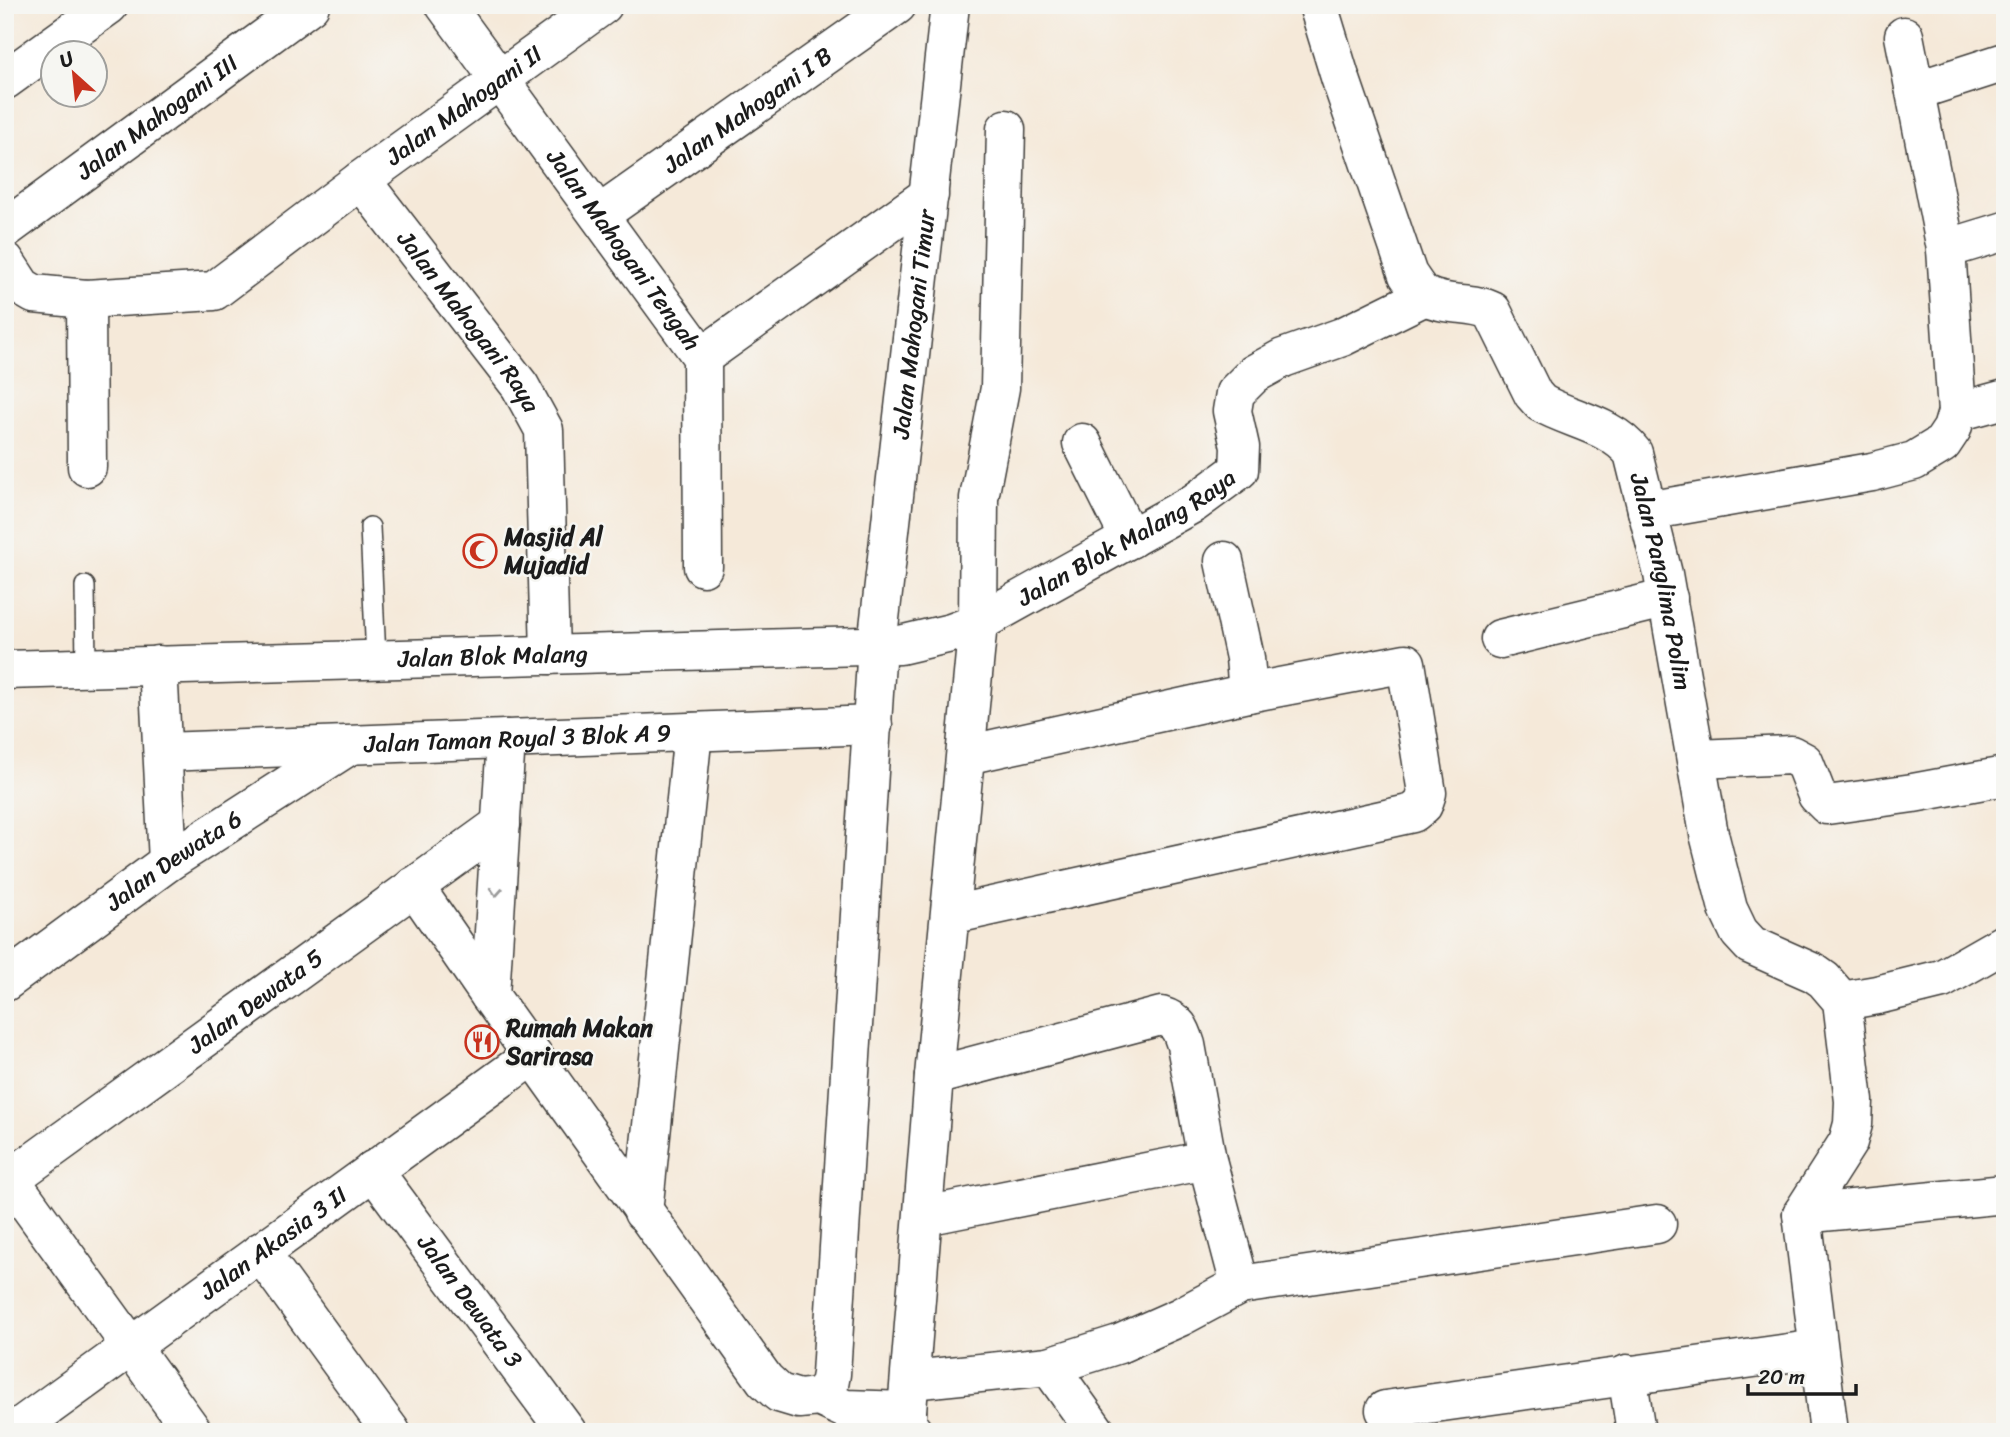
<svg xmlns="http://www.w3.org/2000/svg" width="2010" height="1437" font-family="Sriracha,sans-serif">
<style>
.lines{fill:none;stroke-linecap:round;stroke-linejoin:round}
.service-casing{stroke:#3d3b38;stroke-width:22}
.minor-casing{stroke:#3d3b38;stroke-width:41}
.tertiary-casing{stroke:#3d3b38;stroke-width:41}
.service{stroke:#fff;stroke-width:19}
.minor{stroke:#fff;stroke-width:38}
.tertiary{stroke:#fff;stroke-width:38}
.oneway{stroke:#999}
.labels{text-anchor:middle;stroke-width:5;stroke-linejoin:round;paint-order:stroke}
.street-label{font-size:24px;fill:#1c1c1c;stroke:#f6f6f2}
.poi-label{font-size:24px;font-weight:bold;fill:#1c1c1c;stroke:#f6f6f2;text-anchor:start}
</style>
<rect width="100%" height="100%" fill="#f6f6f2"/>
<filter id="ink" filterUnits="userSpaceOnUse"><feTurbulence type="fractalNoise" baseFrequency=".0143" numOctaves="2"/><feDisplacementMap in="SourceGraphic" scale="14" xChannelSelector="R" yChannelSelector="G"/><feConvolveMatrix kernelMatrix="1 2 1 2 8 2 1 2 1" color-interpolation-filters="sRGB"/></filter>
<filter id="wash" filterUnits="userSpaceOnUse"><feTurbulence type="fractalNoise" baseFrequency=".00686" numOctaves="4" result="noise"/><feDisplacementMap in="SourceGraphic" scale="28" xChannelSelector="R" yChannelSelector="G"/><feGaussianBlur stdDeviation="1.57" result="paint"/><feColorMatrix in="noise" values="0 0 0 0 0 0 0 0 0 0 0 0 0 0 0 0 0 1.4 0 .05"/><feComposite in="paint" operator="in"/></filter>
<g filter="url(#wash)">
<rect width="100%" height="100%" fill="#f5e9d9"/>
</g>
<g filter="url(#ink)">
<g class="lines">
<defs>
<g id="service">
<path d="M 370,527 L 376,659"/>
<path d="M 85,586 L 86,668"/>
</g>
<g id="minor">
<path id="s1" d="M 445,5 L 702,357 L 703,567"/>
<path d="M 5,80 L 109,5"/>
<path d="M 1915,91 L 2005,62"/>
<path id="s2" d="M 361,180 L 520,386 L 544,430 L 550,655"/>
<path id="s3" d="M 599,215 L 897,5"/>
<path id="s4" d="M 5,229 L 310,5"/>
<path d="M 1946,249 L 2005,231"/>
<path id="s5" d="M 5,261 L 22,287 L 34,294 L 86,299 L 214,291 L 361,180 L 603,5"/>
<path d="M 86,299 L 87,467"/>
<path d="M 702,357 L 929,195"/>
<path d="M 1957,412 L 2005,399"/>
<path d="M 1082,443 L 1130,539"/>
<path d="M 1647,511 L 1872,472 L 1914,461 L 1942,444 L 1952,429 L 1957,412 L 1946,249 L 1904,36"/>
<path d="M 1224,561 L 1245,658 L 1248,693"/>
<path d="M 1500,639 L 1668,598"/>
<path d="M 158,665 L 168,862"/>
<path id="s6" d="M 5,670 L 900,645 L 951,633 L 978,623 L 1194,503 L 1239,470 L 1240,447 L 1232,411 L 1235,393 L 1254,374 L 1283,358 L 1342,337 L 1425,296"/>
<path id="s7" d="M 163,752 L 873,725"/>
<path d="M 1697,759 L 1791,755 L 1804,762 L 1817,795 L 1827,805 L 1913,793 L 2005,776"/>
<path d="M 414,886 L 490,996 L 765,1380 L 779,1393 L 799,1399 L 819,1397 L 845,1409 L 907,1411"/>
<path d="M 951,915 L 1413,813 L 1423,805 L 1427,793 L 1406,663 L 1248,693 L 966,755"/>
<path id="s8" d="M 5,982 L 168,862 L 347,747"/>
<path d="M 490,996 L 506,739"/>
<path d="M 1842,1001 L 1877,995 L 1942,979 L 2005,943"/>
<path d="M 934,1076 L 1161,1016 C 1178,1021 1181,1029 1186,1045 L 1207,1160 L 1240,1285"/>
<path id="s9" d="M 373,1170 L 567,1432"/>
<path d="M 5,1172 L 193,1432"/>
<path id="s10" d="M 10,1179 L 501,824"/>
<path d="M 643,1212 L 693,732"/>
<path d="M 1802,1214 L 2005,1194"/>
<path d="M 925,1216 L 1207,1160"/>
<path d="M 260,1252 L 391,1432"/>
<path d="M 1049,1366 L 1096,1432"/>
<path d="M 1627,1374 L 1636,1432"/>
<path d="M 911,1380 L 1049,1366 L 1119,1344 L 1180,1317 L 1240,1285 L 1657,1224"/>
<path id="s11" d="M 819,1397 L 829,1385 L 831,1374 L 877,645 L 950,5"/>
<path d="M 1385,1410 L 1817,1349"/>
<path id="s12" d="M 13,1432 L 533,1055"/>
<path d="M 913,1432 L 907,1424 L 907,1411 L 934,1076 L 978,623 L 979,498 L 1000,388 L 1006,129"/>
</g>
<g id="tertiary">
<path id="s13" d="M 1318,5 L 1340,77 L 1408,275 C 1413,281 1419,293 1426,296 C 1447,307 1473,301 1492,311 L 1533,394 L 1541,403 C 1571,420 1612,425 1633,453 L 1663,574 L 1709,834 L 1728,909 L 1739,932 L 1751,945 L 1814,973 L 1824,980 L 1842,1001 L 1854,1101 L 1853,1124 L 1848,1142 L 1802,1214 L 1829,1432"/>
</g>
</defs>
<use href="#service" class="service-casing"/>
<use href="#minor" class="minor-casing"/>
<use href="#tertiary" class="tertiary-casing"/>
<use href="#service" class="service"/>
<use href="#minor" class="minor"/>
<use href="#tertiary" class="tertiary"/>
</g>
<defs><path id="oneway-chevron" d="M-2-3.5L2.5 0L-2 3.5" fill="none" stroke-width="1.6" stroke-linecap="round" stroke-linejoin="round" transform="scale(1.75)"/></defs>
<use class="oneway" href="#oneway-chevron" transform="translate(496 892) rotate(94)"/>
</g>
<defs>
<symbol id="mosque-ring" viewBox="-11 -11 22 22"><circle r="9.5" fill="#f6f6f2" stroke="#c8321e" stroke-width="1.5"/><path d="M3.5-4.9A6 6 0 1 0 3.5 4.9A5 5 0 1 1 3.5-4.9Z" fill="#c8321e"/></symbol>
<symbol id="restaurant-ring" viewBox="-11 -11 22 22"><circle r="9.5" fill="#f6f6f2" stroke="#c8321e" stroke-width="1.5"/><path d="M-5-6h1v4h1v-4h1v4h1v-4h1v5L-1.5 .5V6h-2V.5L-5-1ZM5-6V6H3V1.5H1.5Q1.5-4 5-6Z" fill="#c8321e"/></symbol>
</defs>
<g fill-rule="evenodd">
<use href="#mosque-ring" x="461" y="532" width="38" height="38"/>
<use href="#restaurant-ring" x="463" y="1023" width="38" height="38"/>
</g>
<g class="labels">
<g class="street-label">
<text dy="8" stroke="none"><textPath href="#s5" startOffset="537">Jalan Mahogani II</textPath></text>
<text dy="8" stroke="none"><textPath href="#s3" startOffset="182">Jalan Mahogani I B</textPath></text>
<text dy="8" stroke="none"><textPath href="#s4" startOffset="189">Jalan Mahogani III</textPath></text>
<text dy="8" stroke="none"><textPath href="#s1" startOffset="303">Jalan Mahogani Tengah</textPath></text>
<text dy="8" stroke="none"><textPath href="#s2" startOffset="178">Jalan Mahogani Raya</textPath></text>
<text dy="8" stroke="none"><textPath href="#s11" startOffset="1080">Jalan Mahogani Timur</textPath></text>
<text dy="8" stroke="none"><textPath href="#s6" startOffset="1148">Jalan Blok Malang Raya</textPath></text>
<text dy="8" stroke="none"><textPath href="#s13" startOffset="723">Jalan Panglima Polim</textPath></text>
<text dy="8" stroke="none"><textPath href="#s6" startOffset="488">Jalan Blok Malang</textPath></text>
<text dy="8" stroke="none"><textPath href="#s7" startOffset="355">Jalan Taman Royal 3 Blok A 9</textPath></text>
<text dy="8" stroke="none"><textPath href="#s8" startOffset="208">Jalan Dewata 6</textPath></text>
<text dy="8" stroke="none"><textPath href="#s10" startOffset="303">Jalan Dewata 5</textPath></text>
<text dy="8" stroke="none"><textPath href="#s12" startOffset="322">Jalan Akasia 3 II</textPath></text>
<text dy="8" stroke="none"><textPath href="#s9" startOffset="163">Jalan Dewata 3</textPath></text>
</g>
<g class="poi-label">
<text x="504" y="545">Masjid Al<tspan x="504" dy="28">Mujadid</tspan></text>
<text x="506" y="1036">Rumah Makan<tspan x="506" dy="28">Sarirasa</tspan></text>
</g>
</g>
<rect width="2010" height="1437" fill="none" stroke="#f6f6f2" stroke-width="28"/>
<g transform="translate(74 74) rotate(333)"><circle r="33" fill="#f6f6f2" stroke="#9f9f9c" stroke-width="2"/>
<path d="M0-5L12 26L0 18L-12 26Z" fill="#c8321e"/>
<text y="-10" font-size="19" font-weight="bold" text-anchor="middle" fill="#1c1c1c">U</text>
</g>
<path d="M1748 1384v10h108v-10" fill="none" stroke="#1c1c1c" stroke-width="3.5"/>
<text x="1758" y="1384" font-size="21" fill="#1c1c1c" stroke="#f6f6f2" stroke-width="5" paint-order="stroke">20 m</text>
</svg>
